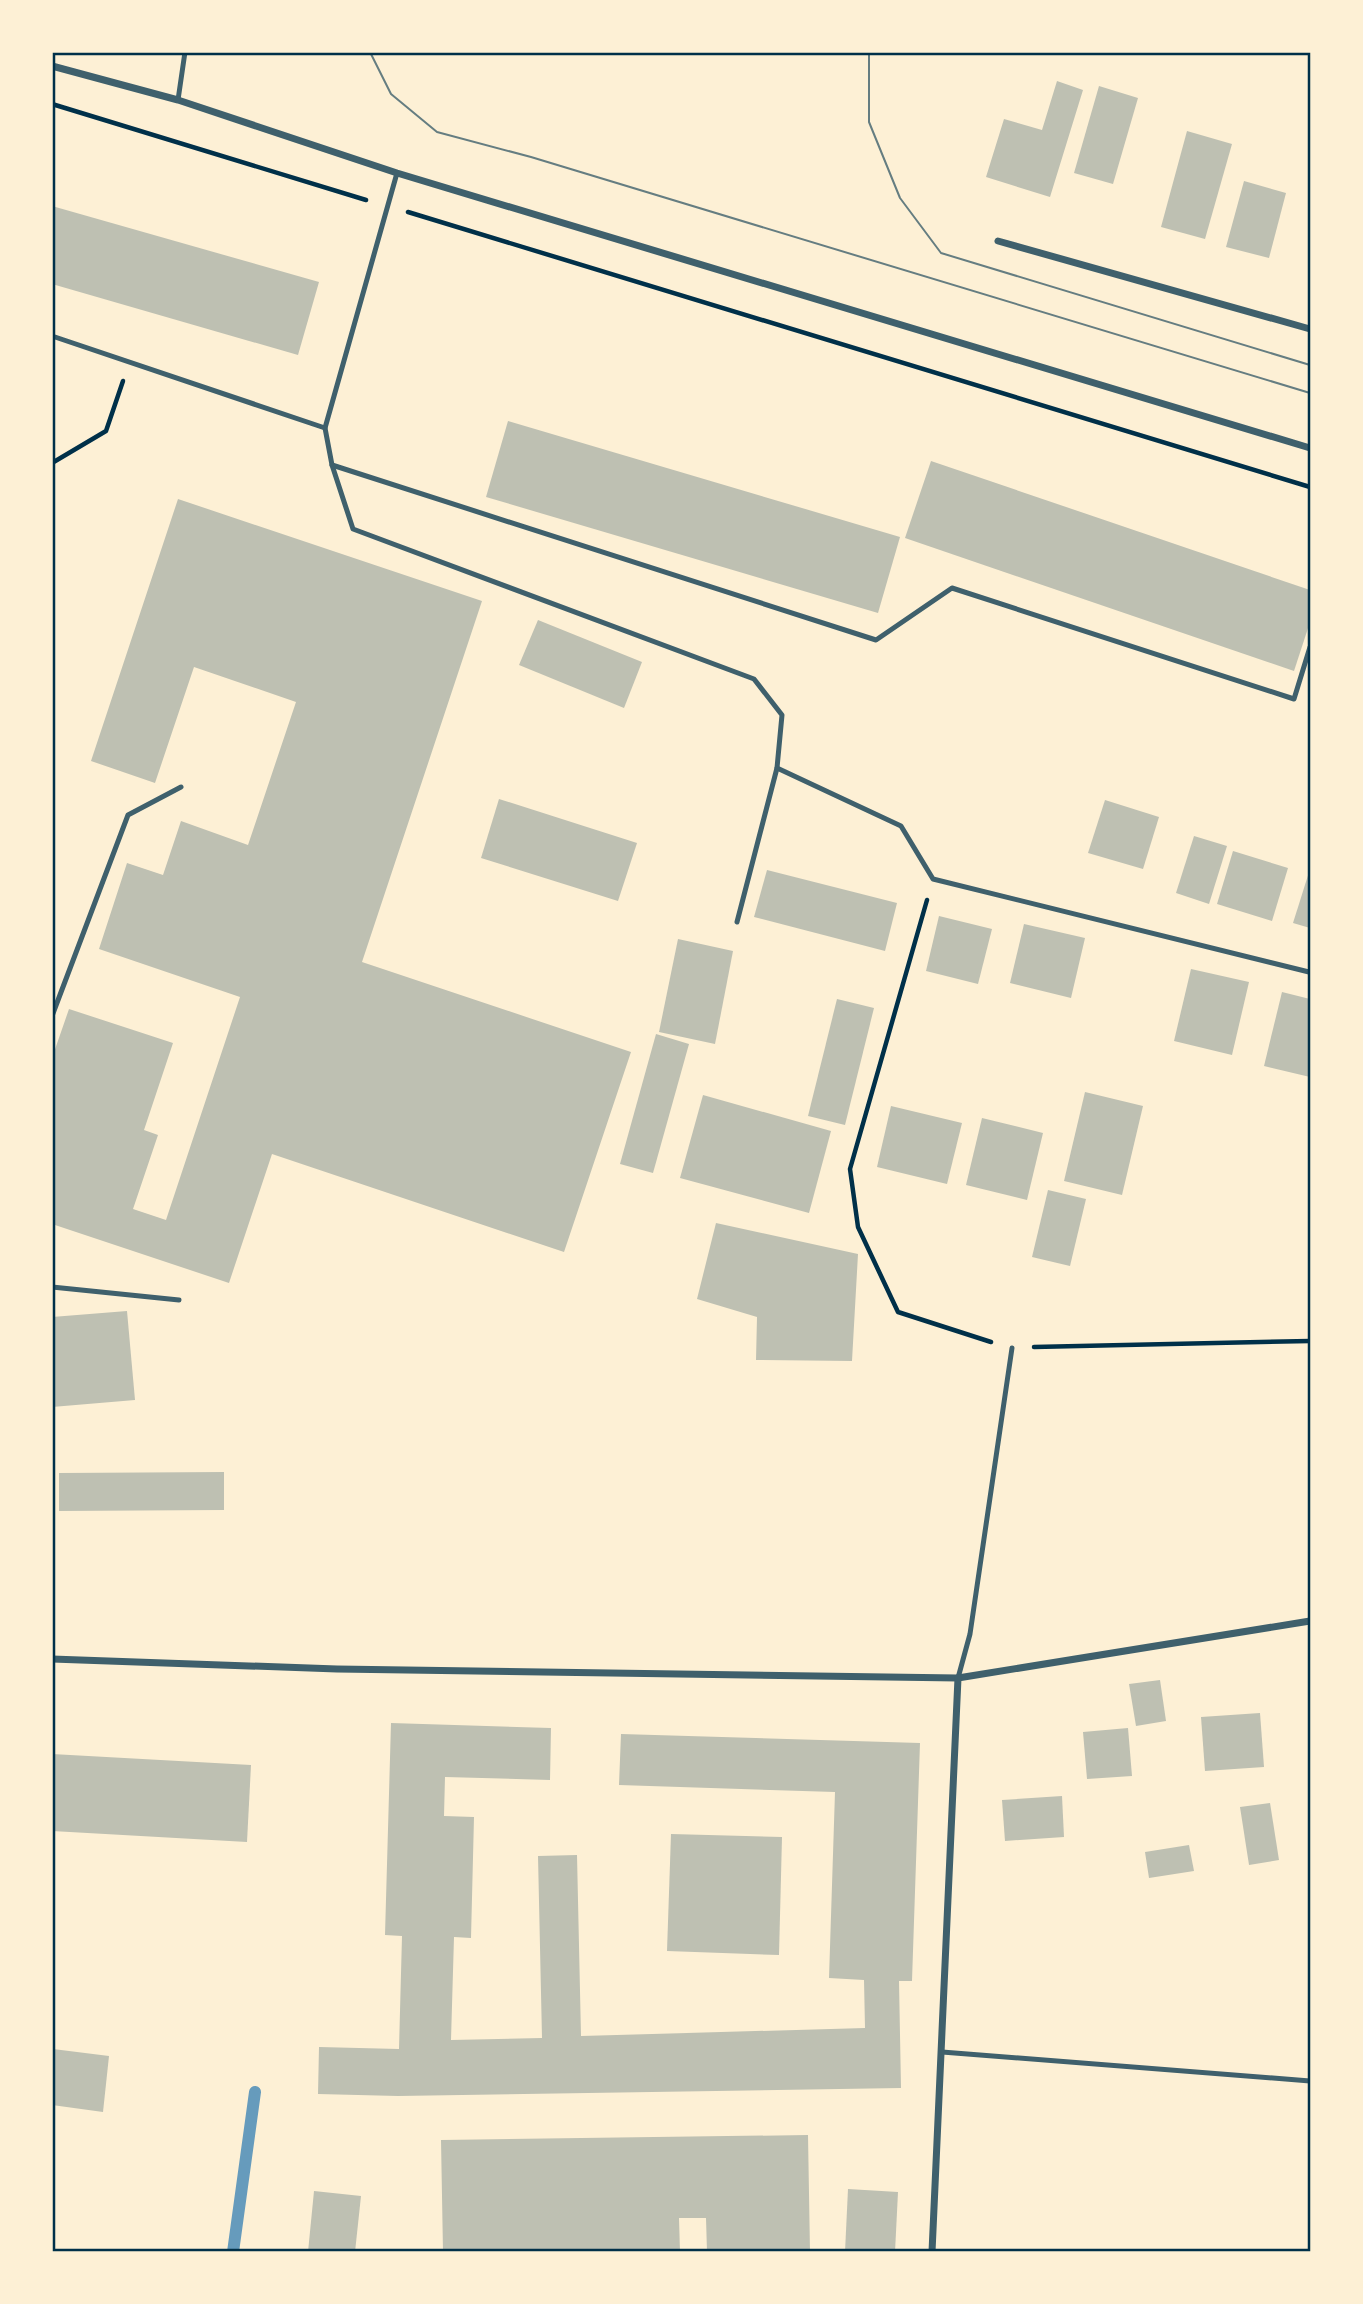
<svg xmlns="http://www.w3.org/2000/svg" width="1363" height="2304" font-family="'PT Sans Narrow',sans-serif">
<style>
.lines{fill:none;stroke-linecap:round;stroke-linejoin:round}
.stream{stroke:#669bbc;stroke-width:12}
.building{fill:#bec0b2}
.path{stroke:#003049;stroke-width:4.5}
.service{stroke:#3f606c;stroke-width:5}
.minor{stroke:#3f606c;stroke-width:7}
.tram{stroke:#657d81;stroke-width:2}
.neatline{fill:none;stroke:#003049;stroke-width:2.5}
</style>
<rect width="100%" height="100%" fill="#fdf0d5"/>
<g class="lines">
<path class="stream" d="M 233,2252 L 255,2092"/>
</g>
<g class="building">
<path d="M 1057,81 L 1083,90 L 1050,197 L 986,177 L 1004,119 L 1042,130 Z"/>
<path d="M 1099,86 L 1138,98 L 1113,184 L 1074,173 Z"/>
<path d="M 1187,131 L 1232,144 L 1205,239 L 1161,227 Z"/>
<path d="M 1244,181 L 1286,193 L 1269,258 L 1226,247 Z"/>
<path d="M 52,206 L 319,282 L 298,355 L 52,284 Z"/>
<path d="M 508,421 L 900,537 L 878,613 L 486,497 Z"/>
<path d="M 931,461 L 1310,590 L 1310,622 L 1294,671 L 905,538 Z"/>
<path d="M 178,499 L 482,601 L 362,962 L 631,1052 L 564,1252 L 272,1154 L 229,1283 L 52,1224 L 52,1058 L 69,1009 L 173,1043 L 144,1130 L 158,1135 L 133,1209 L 166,1220 L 240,997 L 99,949 L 127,863 L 163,875 L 181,821 L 248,845 L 296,702 L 194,667 L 155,783 L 91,761 Z"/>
<path d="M 538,620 L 642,662 L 624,708 L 519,665 Z"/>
<path d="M 499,799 L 637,843 L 618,901 L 481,858 Z"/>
<path d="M 1105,800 L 1159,817 L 1143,869 L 1088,853 Z"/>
<path d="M 1194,836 L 1227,846 L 1209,904 L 1176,893 Z"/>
<path d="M 1233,851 L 1288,868 L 1272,921 L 1217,904 Z"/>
<path d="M 1310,869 L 1310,928 L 1293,923 Z"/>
<path d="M 767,870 L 897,903 L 885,951 L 754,917 Z"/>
<path d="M 939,916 L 992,929 L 978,984 L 926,971 Z"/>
<path d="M 1024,924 L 1085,938 L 1071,998 L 1010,983 Z"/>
<path d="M 678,939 L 733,951 L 715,1044 L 659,1032 Z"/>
<path d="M 1191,969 L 1249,982 L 1232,1055 L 1174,1041 Z"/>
<path d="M 1282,992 L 1310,999 L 1310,1077 L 1264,1066 Z"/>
<path d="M 837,999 L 874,1008 L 845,1125 L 808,1116 Z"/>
<path d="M 656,1034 L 689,1044 L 653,1173 L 620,1164 Z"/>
<path d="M 1085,1092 L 1143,1106 L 1122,1195 L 1064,1181 Z"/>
<path d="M 703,1095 L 831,1131 L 809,1213 L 680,1178 Z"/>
<path d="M 891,1106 L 962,1123 L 947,1184 L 877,1167 Z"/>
<path d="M 982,1118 L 1043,1133 L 1027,1200 L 966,1185 Z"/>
<path d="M 1048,1190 L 1086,1199 L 1070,1266 L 1032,1257 Z"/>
<path d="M 716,1223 L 858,1254 L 852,1361 L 756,1360 L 757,1317 L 697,1299 Z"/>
<path d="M 127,1311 L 135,1400 L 52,1407 L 52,1317 Z"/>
<path d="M 224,1472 L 224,1510 L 59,1511 L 59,1473 Z"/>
<path d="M 1160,1680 L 1166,1721 L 1136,1726 L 1129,1684 Z"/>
<path d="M 1260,1713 L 1264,1767 L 1205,1771 L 1201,1717 Z"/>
<path d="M 391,1723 L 551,1728 L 550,1780 L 445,1777 L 444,1816 L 474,1817 L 471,1938 L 454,1937 L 451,2040 L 542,2038 L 538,1856 L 577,1855 L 581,2036 L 865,2028 L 864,1980 L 829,1978 L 835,1792 L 619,1785 L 621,1734 L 920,1743 L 912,1981 L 899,1981 L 901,2088 L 398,2096 L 318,2094 L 319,2047 L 399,2049 L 402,1936 L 385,1935 Z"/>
<path d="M 1128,1728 L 1132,1776 L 1087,1779 L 1083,1732 Z"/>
<path d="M 52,1754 L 251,1765 L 247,1842 L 52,1831 Z"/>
<path d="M 1062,1796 L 1064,1837 L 1005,1841 L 1002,1800 Z"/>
<path d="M 1270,1803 L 1279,1860 L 1249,1865 L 1240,1807 Z"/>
<path d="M 671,1834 L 782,1837 L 779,1955 L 667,1951 Z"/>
<path d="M 1189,1845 L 1194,1871 L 1149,1878 L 1145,1852 Z"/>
<path d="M 53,2049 L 109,2056 L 103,2112 L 52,2105 Z"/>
<path d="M 808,2135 L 810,2252 L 707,2252 L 706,2218 L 679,2218 L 680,2252 L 443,2252 L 441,2140 Z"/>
<path d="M 848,2189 L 898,2192 L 895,2252 L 845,2252 Z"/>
<path d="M 314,2191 L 361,2196 L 355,2252 L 308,2252 Z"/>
</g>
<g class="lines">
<g class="path">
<path d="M 52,104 L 366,200"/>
<path d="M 408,212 L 1310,487"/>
<path d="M 52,463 L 106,431 L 123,381"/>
<path d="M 927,900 L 850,1169 L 858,1227 L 898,1312 L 991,1342"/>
<path d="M 1034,1347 L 1310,1341"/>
</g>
<g class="service">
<path d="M 178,100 L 185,52"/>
<path d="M 397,173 L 325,428 L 332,465 L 353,529 L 754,679 L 782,715 L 777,768 L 901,826 L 933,879 L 1309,972"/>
<path d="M 52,336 L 325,428"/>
<path d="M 332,465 L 876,640 L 952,588 L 1294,699 L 1310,647"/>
<path d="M 737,922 L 777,768"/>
<path d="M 52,1016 L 128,815 L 181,787"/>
<path d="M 52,1287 L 179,1300"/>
<path d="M 958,1678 L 970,1634 L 1012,1348"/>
<path d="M 942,2052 L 1310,2081"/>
</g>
<g class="minor">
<path d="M 52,66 L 178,100 L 397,173 L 1310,448"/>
<path d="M 998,241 L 1310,329"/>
<path d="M 52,1659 L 337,1669 L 958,1678 L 1310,1621"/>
<path d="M 932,2252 L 958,1678"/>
</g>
<g class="tram">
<path d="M 370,52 L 391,94 L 437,132 L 531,157 L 1310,393"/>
<path d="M 869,52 L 869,122 L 900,198 L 941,253 L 1310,365"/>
</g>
</g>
<rect width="1363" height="2304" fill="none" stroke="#fdf0d5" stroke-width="108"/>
<rect x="54" y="54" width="1255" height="2196" class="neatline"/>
</svg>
